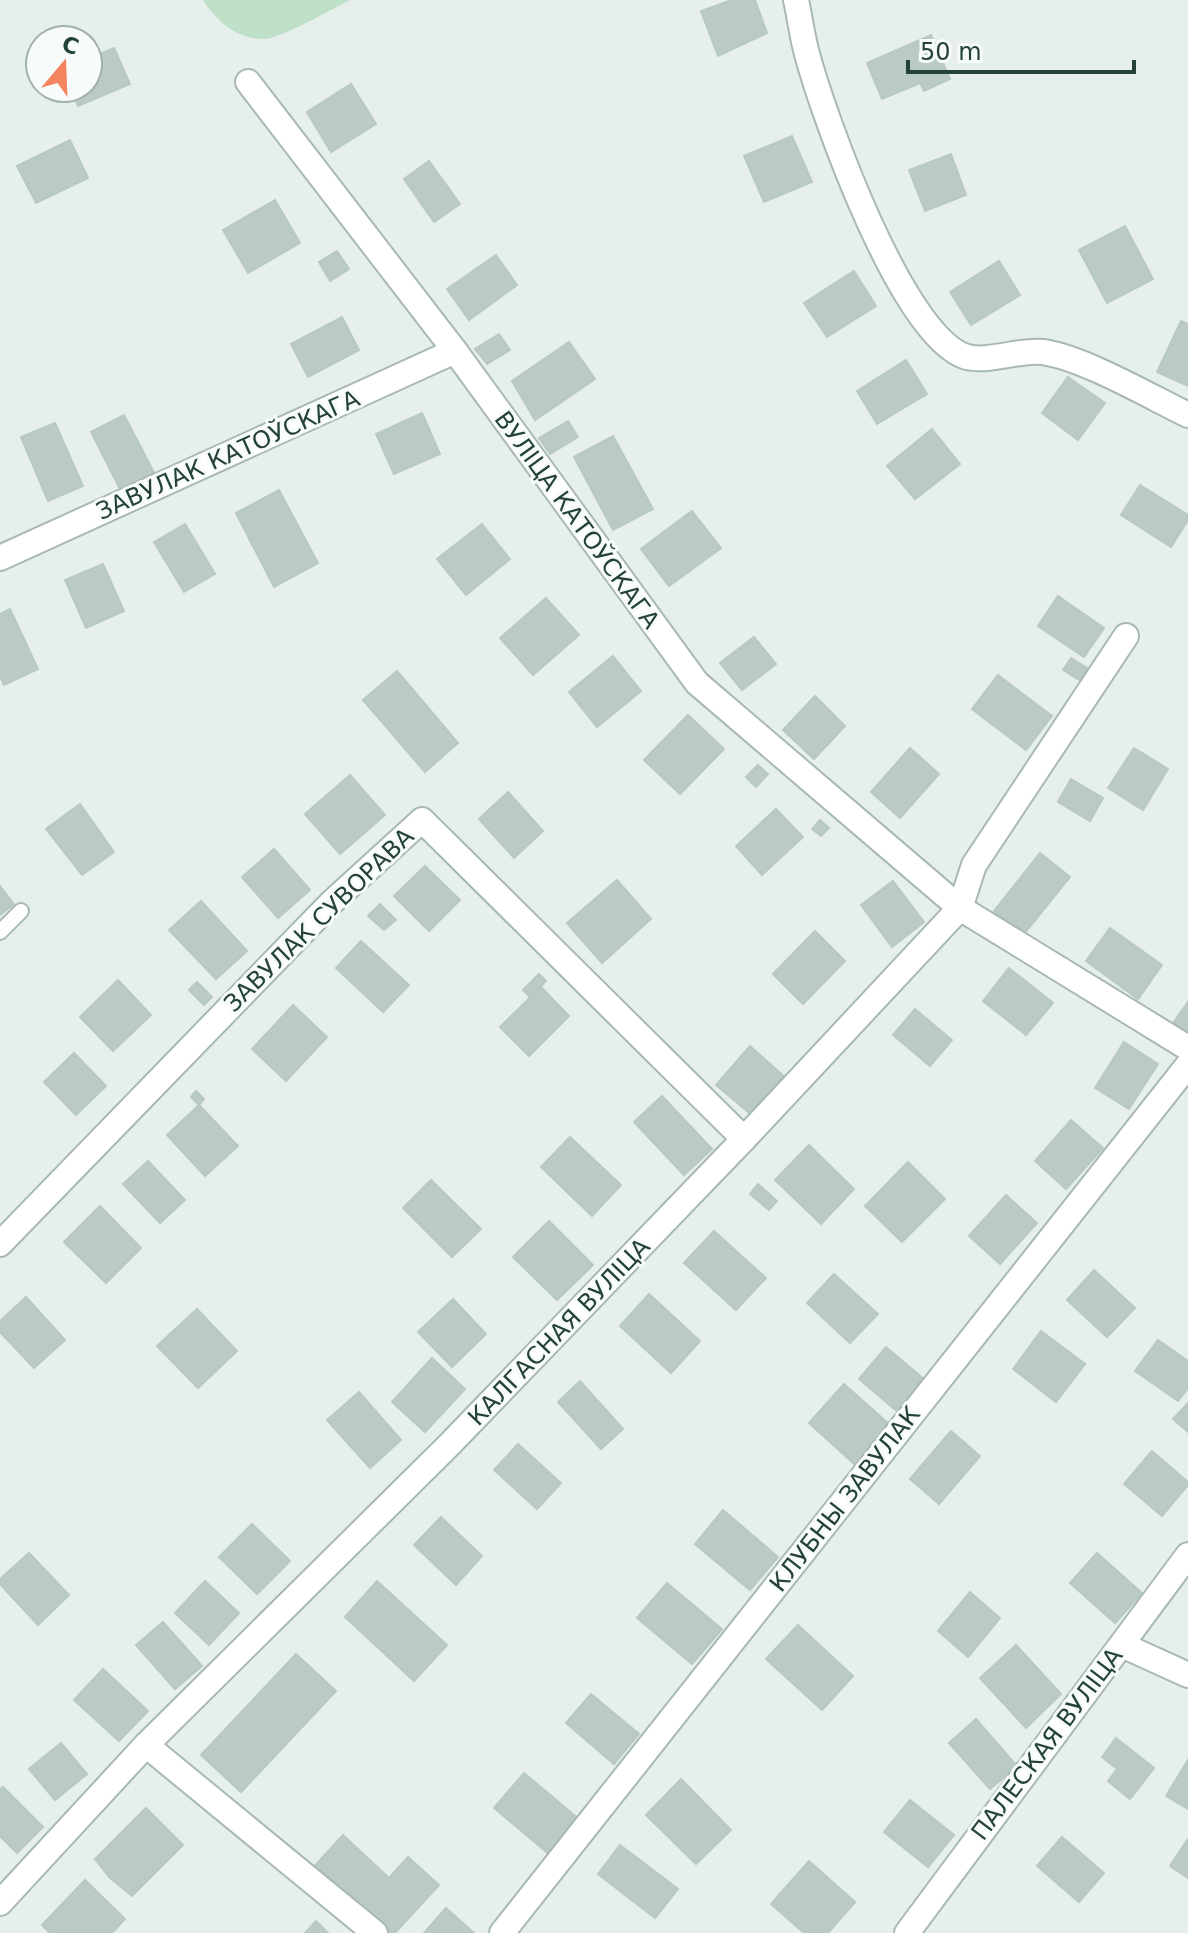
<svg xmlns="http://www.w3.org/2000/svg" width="1188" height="1933" font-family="'DejaVu Sans',sans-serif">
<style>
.green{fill:#bfe0c8}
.building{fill:#bbcac4;stroke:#b8c9c2;stroke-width:2}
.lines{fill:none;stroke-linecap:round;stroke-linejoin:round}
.service-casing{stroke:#a8b8b2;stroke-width:18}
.minor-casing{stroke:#a8b8b2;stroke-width:28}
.service{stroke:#fff;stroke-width:14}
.minor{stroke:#fff;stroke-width:24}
.labels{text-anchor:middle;stroke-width:6;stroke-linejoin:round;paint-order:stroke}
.street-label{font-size:24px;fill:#24423a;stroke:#f7fbf9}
</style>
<rect width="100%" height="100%" fill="#e6efeb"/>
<path class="green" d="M 203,0 L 350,0 C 334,8 278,40 264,39 C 237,39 217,22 203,0 Z"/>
<g class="building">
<path d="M 732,0 L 755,0 L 767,33 L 718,56 L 701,11 Z"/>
<path d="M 931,35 L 950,79 L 924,91 L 920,83 L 882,99 L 867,63 Z"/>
<path d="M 114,48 L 130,84 L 78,106 L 70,88 L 88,88 L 88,59 Z"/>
<path d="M 351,84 L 376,124 L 331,152 L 307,112 Z"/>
<path d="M 792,136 L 812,182 L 764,202 L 744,156 Z"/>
<path d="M 70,140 L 88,178 L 36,203 L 17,166 Z"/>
<path d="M 951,154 L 966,195 L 925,211 L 909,170 Z"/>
<path d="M 429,161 L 460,204 L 434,222 L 404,179 Z"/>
<path d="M 275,200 L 300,243 L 248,273 L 223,230 Z"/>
<path d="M 1125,226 L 1153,279 L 1107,303 L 1079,250 Z"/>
<path d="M 337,251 L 349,269 L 330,281 L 319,262 Z"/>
<path d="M 496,255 L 517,285 L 469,320 L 447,289 Z"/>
<path d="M 999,261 L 1020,295 L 971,325 L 950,292 Z"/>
<path d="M 854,271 L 876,306 L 827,337 L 804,303 Z"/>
<path d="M 342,317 L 359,350 L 308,377 L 291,344 Z"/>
<path d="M 1181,321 L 1188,324 L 1188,386 L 1157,372 Z"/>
<path d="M 499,334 L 510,350 L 487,364 L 475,349 Z"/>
<path d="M 569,342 L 595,379 L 535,420 L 512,381 Z"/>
<path d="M 906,360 L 927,394 L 877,424 L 857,391 Z"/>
<path d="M 1068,377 L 1105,403 L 1078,440 L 1042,413 Z"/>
<path d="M 422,413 L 440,454 L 394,474 L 376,434 Z"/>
<path d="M 124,415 L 158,480 L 124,497 L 91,432 Z"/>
<path d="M 568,421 L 578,437 L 550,454 L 539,438 Z"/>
<path d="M 55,423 L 83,486 L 48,501 L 21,437 Z"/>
<path d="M 932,429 L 960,464 L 915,499 L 887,466 Z"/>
<path d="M 613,436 L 653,509 L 613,530 L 574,457 Z"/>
<path d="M 1140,485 L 1188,515 L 1188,520 L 1171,547 L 1121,515 Z"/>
<path d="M 279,490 L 318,563 L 274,587 L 236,513 Z"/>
<path d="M 692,511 L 721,548 L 669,586 L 641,549 Z"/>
<path d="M 185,524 L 215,574 L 184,592 L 154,542 Z"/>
<path d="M 482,524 L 510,559 L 466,595 L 437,559 Z"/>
<path d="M 103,564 L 124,611 L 86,628 L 65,580 Z"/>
<path d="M 1058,596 L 1104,628 L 1084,657 L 1038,626 Z"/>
<path d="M 546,598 L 579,635 L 533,675 L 500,638 Z"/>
<path d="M 10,609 L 38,669 L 4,685 L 0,676 L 0,614 Z"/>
<path d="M 754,637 L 776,664 L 742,690 L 720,663 Z"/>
<path d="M 613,656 L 641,691 L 597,727 L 569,692 Z"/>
<path d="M 1071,658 L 1092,671 L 1084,683 L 1063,670 Z"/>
<path d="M 397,671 L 458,743 L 425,772 L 363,700 Z"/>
<path d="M 998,675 L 1052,716 L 1026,750 L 972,709 Z"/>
<path d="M 815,696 L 845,726 L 814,759 L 783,730 Z"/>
<path d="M 688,715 L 724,749 L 680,794 L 644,760 Z"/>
<path d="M 910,748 L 939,774 L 900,818 L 871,792 Z"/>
<path d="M 1134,748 L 1168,769 L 1143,810 L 1108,788 Z"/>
<path d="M 758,765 L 768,774 L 756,787 L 746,777 Z"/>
<path d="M 350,775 L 385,815 L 340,854 L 305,814 Z"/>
<path d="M 1071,779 L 1103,798 L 1090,821 L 1058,802 Z"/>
<path d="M 508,792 L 543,831 L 514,858 L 479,819 Z"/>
<path d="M 80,804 L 114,852 L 82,875 L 46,829 Z"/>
<path d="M 776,809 L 803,837 L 762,875 L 736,846 Z"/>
<path d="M 820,820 L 829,828 L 821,836 L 812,829 Z"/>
<path d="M 274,849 L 310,890 L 278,918 L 242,877 Z"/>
<path d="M 1040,853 L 1070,877 L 1024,934 L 994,911 Z"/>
<path d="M 425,866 L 460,900 L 429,931 L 394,896 Z"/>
<path d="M 617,880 L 651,919 L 602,963 L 567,923 Z"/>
<path d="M 893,881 L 924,922 L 892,947 L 861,905 Z"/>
<path d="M 0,886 L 14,904 L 0,915 Z"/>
<path d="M 201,901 L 247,951 L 216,979 L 169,930 Z"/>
<path d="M 380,904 L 396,920 L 384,930 L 368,916 Z"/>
<path d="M 1110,928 L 1162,965 L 1138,999 L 1086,961 Z"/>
<path d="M 815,931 L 845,961 L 803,1004 L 773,974 Z"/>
<path d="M 361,941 L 409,985 L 383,1012 L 336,968 Z"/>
<path d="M 1009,968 L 1053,1003 L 1026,1035 L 983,1001 Z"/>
<path d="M 539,974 L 546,981 L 530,997 L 523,990 Z"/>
<path d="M 118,980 L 151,1015 L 113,1051 L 80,1017 Z"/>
<path d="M 197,982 L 212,997 L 204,1005 L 189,990 Z"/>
<path d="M 541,987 L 569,1016 L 529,1056 L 500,1027 Z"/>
<path d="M 1188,1002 L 1188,1034 L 1173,1023 Z"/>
<path d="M 293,1005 L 327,1037 L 286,1081 L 252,1049 Z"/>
<path d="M 915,1009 L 952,1040 L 930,1066 L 893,1035 Z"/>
<path d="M 1124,1042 L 1158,1064 L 1129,1109 L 1095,1088 Z"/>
<path d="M 750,1046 L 787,1079 L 754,1117 L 716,1085 Z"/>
<path d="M 74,1053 L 106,1086 L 76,1115 L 44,1082 Z"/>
<path d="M 196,1091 L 204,1099 L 199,1105 L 191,1097 Z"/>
<path d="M 662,1096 L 712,1149 L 684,1175 L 634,1122 Z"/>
<path d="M 199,1105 L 238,1146 L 205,1176 L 167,1135 Z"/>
<path d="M 1071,1120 L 1103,1148 L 1066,1189 L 1035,1161 Z"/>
<path d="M 570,1137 L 621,1185 L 592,1216 L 541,1167 Z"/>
<path d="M 809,1145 L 854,1189 L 821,1224 L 775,1180 Z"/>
<path d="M 148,1161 L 185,1200 L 160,1223 L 123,1184 Z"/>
<path d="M 908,1162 L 945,1199 L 902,1242 L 865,1206 Z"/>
<path d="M 431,1180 L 481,1229 L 452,1257 L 403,1208 Z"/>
<path d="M 758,1184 L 777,1201 L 769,1210 L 750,1194 Z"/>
<path d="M 1006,1195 L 1037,1223 L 1000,1264 L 969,1236 Z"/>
<path d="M 100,1206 L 141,1248 L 106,1283 L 64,1242 Z"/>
<path d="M 549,1221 L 593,1265 L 557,1300 L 513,1257 Z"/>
<path d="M 714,1231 L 766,1278 L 736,1310 L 684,1263 Z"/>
<path d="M 1094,1270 L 1135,1308 L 1107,1337 L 1067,1300 Z"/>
<path d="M 834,1274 L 878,1314 L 850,1343 L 807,1303 Z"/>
<path d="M 649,1294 L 700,1341 L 671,1373 L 620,1326 Z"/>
<path d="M 26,1297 L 65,1340 L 34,1368 L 0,1332 L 0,1321 Z"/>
<path d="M 453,1299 L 486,1334 L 452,1367 L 418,1332 Z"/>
<path d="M 197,1309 L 237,1351 L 198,1388 L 157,1346 Z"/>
<path d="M 1041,1331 L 1085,1364 L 1056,1402 L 1013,1369 Z"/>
<path d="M 1158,1340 L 1188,1361 L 1188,1388 L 1178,1401 L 1135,1371 Z"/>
<path d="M 886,1347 L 931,1385 L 904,1417 L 859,1379 Z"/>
<path d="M 432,1358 L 465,1389 L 425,1432 L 392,1402 Z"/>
<path d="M 580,1381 L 623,1429 L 601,1449 L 558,1402 Z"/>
<path d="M 844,1384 L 898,1432 L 862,1471 L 809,1423 Z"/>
<path d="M 359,1392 L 401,1440 L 370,1468 L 327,1420 Z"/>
<path d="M 1188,1403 L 1188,1432 L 1173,1419 Z"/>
<path d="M 951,1431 L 980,1456 L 939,1504 L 910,1479 Z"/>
<path d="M 518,1444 L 561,1483 L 537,1509 L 494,1470 Z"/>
<path d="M 1152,1451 L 1188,1482 L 1188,1485 L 1162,1516 L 1124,1484 Z"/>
<path d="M 723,1510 L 778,1557 L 750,1590 L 695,1544 Z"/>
<path d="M 441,1517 L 482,1556 L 456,1585 L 414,1545 Z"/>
<path d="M 252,1524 L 290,1561 L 257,1594 L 219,1557 Z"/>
<path d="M 29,1553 L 69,1595 L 38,1625 L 0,1584 L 0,1579 Z"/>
<path d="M 1097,1553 L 1142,1593 L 1115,1623 L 1070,1583 Z"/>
<path d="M 205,1581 L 239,1613 L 209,1645 L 175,1613 Z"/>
<path d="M 377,1581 L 447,1645 L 414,1681 L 345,1617 Z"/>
<path d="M 667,1583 L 722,1629 L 692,1664 L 637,1618 Z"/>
<path d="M 970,1592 L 1000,1618 L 968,1657 L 938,1631 Z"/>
<path d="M 163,1622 L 202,1666 L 175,1689 L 136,1645 Z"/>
<path d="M 798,1625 L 853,1676 L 822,1710 L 766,1659 Z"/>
<path d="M 1016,1645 L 1061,1694 L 1026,1728 L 980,1678 Z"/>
<path d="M 296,1654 L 336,1691 L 241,1792 L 201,1755 Z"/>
<path d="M 103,1669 L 148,1711 L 119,1741 L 74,1700 Z"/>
<path d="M 591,1694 L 639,1734 L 614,1764 L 566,1723 Z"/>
<path d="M 976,1719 L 1017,1766 L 990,1789 L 949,1743 Z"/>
<path d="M 1116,1738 L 1154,1768 L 1130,1799 L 1108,1781 L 1117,1769 L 1102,1757 Z"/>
<path d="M 61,1743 L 87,1774 L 55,1800 L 29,1769 Z"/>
<path d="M 1188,1760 L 1188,1809 L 1166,1796 Z"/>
<path d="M 524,1773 L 579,1819 L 549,1854 L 494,1808 Z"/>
<path d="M 681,1779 L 731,1830 L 696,1864 L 646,1815 Z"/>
<path d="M 3,1787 L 43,1827 L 17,1853 L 0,1836 L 0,1790 Z"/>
<path d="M 910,1800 L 954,1835 L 928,1867 L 884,1832 Z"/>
<path d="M 146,1808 L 183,1845 L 132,1896 L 110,1878 L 95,1859 Z"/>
<path d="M 343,1835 L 389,1878 L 408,1857 L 439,1885 L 395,1933 L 382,1933 L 312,1869 Z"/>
<path d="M 1062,1837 L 1104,1873 L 1079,1902 L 1037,1866 Z"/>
<path d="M 1187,1840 L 1188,1841 L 1188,1878 L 1170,1866 Z"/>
<path d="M 620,1845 L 678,1889 L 655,1918 L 598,1874 Z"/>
<path d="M 809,1861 L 855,1902 L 828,1933 L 804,1933 L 771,1904 Z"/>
<path d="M 85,1880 L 125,1919 L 112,1933 L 50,1933 L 42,1925 Z"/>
<path d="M 446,1908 L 474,1933 L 424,1933 Z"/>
<path d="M 316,1921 L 328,1933 L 305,1933 Z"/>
</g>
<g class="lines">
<defs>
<path id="service" d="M 0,932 L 21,911"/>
<g id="minor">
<path d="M 796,0 C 800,18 802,36 807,54 C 825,120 901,332 964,356 C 985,364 1020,349 1043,352 C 1084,358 1149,396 1188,415"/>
<path d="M 248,82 L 455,351 L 697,683 L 960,908 L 1188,1048"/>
<path d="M 0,558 L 455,351"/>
<path d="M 0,1244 L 332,902 L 422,820 L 744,1139"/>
<path d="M 1122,1645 L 1188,1675"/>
<path d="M 146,1745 L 375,1933"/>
<path d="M 0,1903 L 146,1745 L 449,1445 L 744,1139 L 960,908 L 974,865 L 1126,636"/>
<path d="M 502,1933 L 1188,1065"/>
<path d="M 907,1933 L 1188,1555"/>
</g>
</defs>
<use href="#service" class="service-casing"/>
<use href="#minor" class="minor-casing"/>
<use href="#service" class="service"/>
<use href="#minor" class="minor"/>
</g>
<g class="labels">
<g class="street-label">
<text transform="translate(228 455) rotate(-24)" y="8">ЗАВУЛАК КАТОЎСКАГА</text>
<text transform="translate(577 520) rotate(54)" y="8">ВУЛІЦА КАТОЎСКАГА</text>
<text transform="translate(319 920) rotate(-44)" y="8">ЗАВУЛАК СУВОРАВА</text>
<text transform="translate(559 1332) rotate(-46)" y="8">КАЛГАСНАЯ ВУЛІЦА</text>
<text transform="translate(845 1499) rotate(-52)" y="8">КЛУБНЫ ЗАВУЛАК</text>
<text transform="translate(1047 1744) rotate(-53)" y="8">ПАЛЕСКАЯ ВУЛІЦА</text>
</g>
</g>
<g transform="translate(64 64) rotate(19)"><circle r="38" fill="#f7fbf9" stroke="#a3b1ad" stroke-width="2"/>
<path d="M0-6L14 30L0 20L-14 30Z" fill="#f4845f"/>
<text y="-12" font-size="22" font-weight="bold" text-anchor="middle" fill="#24423a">С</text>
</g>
<path d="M908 60v12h226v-12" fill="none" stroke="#24423a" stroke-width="4"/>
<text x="920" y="60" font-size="24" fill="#24423a" stroke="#f7fbf9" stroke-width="6" paint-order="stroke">50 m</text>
</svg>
